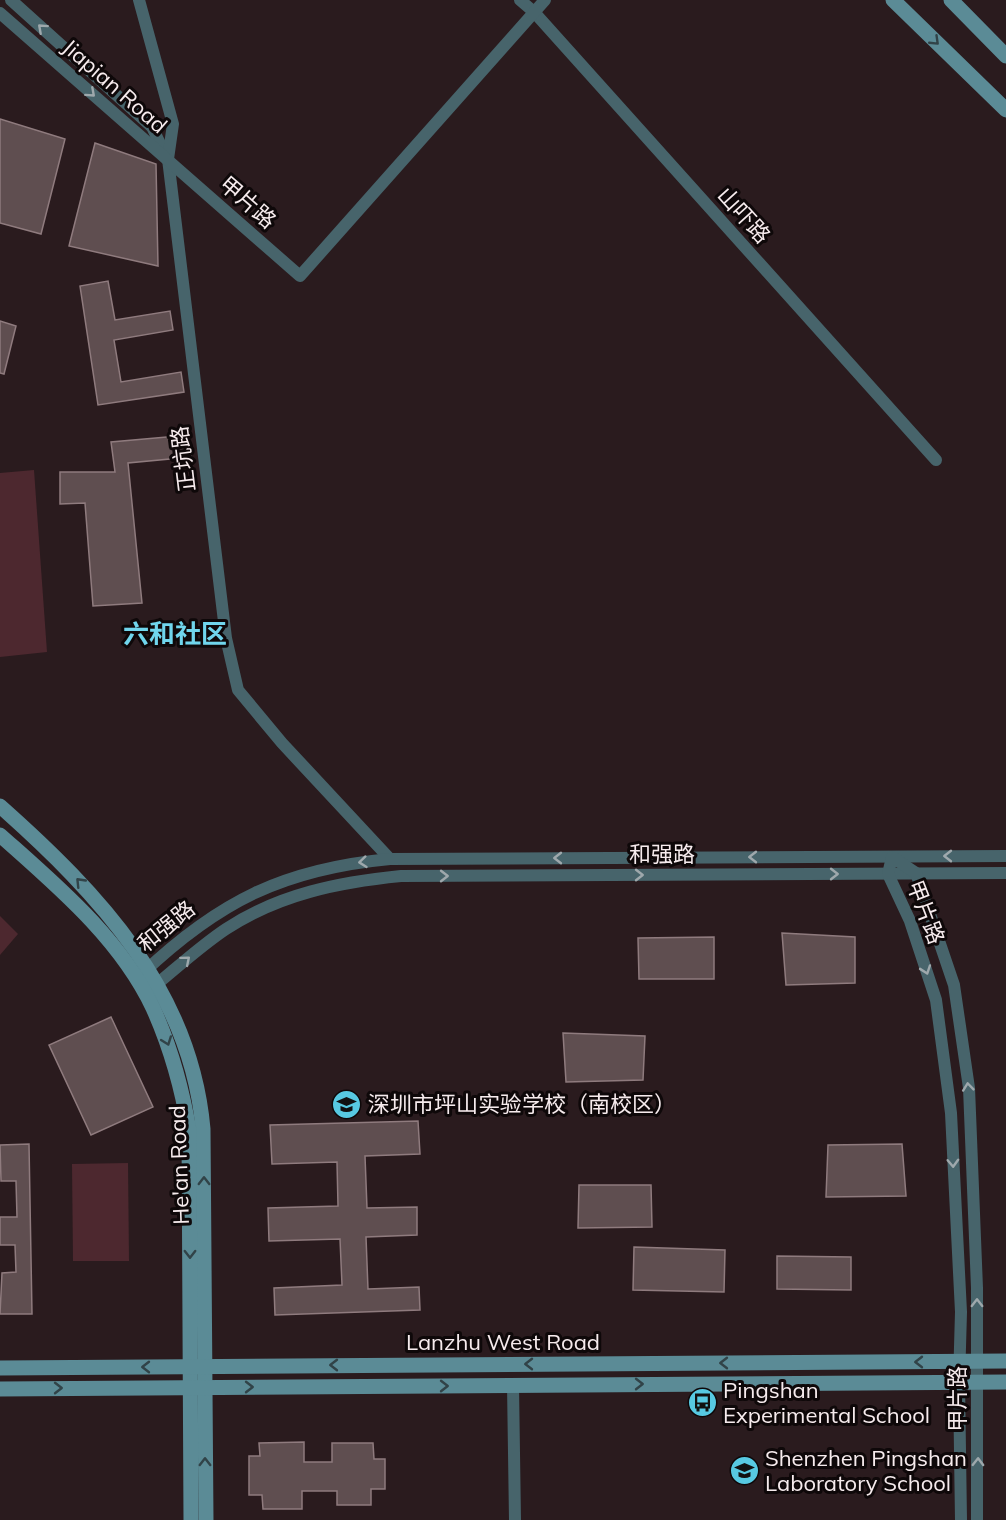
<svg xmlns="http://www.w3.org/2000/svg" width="1006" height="1520" font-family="Mulish,'Noto Sans SC',sans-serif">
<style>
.green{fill:#4d282f}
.building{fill:#5f4e50;stroke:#8f7b7e;stroke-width:1.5}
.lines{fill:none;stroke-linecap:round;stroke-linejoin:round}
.street{stroke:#47646b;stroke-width:12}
.secondary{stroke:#5b8b96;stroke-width:15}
.oneway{stroke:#9ea8ac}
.oneway2{stroke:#314348}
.labels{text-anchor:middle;stroke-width:6;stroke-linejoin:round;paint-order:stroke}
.street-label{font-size:22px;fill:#f6ebed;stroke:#0e0809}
.poi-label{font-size:22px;fill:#f6ebed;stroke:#0e0809;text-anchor:start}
.quarter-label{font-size:26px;font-weight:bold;fill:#70d5ec;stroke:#0e0809}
</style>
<rect width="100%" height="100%" fill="#2a1b1e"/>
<g class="green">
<path d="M 34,470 L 47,652 L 0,657 L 0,473 Z"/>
<path d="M 0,916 L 18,934 L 0,955 Z"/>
<path d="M 128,1163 L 129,1261 L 73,1261 L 72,1164 Z"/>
</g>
<g class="building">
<path d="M 0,119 L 65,139 L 41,234 L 0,223 Z"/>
<path d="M 95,143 L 156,164 L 158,266 L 69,246 Z"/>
<path d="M 108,281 L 115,320 L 170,311 L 173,330 L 114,340 L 121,382 L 181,372 L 184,392 L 98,405 L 80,286 Z"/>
<path d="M 0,321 L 16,326 L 4,374 L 0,373 Z"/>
<path d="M 189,435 L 191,457 L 128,463 L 142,603 L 93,606 L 85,503 L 60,504 L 60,472 L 115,472 L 111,442 Z"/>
<path d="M 782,933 L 855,937 L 855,983 L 786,985 Z"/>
<path d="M 714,937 L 714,979 L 639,979 L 638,938 Z"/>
<path d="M 111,1017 L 153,1107 L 91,1135 L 49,1045 Z"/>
<path d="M 563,1033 L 645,1036 L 643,1080 L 566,1082 Z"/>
<path d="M 418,1121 L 420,1154 L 365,1156 L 367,1208 L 417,1207 L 417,1235 L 366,1237 L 368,1289 L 419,1287 L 420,1310 L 275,1315 L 274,1288 L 342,1285 L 340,1239 L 269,1241 L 268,1208 L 338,1206 L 337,1162 L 272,1164 L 270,1125 Z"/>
<path d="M 29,1144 L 32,1314 L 0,1314 L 2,1273 L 16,1272 L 15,1245 L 0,1245 L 0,1217 L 17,1217 L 16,1181 L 1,1181 L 0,1145 Z"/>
<path d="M 902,1144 L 906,1196 L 826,1197 L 828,1145 Z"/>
<path d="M 579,1185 L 651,1185 L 652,1227 L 578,1228 Z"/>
<path d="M 634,1247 L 725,1250 L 724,1292 L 633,1290 Z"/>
<path d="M 777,1256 L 851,1257 L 851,1290 L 777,1289 Z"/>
<path d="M 304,1442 L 304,1462 L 332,1462 L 332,1443 L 373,1443 L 374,1459 L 385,1459 L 385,1489 L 371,1489 L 371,1505 L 337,1505 L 337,1491 L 302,1491 L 302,1509 L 263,1509 L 262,1495 L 249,1495 L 249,1456 L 260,1456 L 259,1443 Z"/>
</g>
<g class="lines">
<g class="street">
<path d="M 11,0 L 152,127 L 166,156"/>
<path d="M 139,0 L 173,124 L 168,159 L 226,638 L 238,690 L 282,743 L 390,859"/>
<path d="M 520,0 L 534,12 L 936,460"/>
<path d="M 0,13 L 300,276 L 545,0"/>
<path d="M 142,974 C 219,901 284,869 390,859 L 1006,856"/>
<path d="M 149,982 L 157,984 C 180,965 202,945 226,929 C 279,894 340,882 401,876 L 1006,873"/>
<path d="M 513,1385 L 515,1520"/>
<path d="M 961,1520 L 959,1382 L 961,1312 L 951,1113 L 936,1000 L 910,921 L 888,874 L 892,857 L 916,873 L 954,985 L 969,1088 L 977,1288 L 977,1520"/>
</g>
<g class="secondary">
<path d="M 893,0 L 1006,110"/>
<path d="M 951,0 L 1006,56"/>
<path d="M 0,806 C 99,894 191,991 203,1129 L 206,1520"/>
<path d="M 0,835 C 56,885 120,938 153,1008 C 171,1048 182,1088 189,1130 L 191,1520"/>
<path d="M 0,1368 L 1006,1361"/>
<path d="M 0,1389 L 1006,1382"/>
</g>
</g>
<defs><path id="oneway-chevron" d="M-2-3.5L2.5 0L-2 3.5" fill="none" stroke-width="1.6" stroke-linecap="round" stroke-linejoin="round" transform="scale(1.5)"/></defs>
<g class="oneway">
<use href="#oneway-chevron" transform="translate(42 28) rotate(-138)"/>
<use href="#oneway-chevron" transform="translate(91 93) rotate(42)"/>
<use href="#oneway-chevron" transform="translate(948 856) rotate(180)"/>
<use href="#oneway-chevron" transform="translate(753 857) rotate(180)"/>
<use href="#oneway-chevron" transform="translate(558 858) rotate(180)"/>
<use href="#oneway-chevron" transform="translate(363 862) rotate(174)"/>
<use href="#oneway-chevron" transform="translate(834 874)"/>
<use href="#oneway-chevron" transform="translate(639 875)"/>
<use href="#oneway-chevron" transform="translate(444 876)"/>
<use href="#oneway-chevron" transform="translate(186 960) rotate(-40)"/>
<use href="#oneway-chevron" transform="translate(926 970) rotate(71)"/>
<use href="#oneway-chevron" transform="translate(968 1087) rotate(-96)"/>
<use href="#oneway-chevron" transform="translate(953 1163) rotate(88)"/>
<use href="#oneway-chevron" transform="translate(977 1303) rotate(-90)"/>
<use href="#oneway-chevron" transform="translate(978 1462) rotate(-89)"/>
</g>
<g class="oneway2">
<use href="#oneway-chevron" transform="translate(935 41) rotate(44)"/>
<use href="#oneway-chevron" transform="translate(80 882) rotate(-134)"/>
<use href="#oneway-chevron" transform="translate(167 1041) rotate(70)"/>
<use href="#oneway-chevron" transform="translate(204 1181) rotate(-90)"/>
<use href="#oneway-chevron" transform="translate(190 1254) rotate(90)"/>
<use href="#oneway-chevron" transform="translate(919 1362) rotate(180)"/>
<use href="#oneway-chevron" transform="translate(724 1363) rotate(180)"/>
<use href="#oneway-chevron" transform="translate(529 1364) rotate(180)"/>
<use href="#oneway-chevron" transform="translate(334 1365) rotate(180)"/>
<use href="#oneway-chevron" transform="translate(146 1367) rotate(180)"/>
<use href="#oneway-chevron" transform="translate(639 1384)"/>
<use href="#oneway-chevron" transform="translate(444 1386)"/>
<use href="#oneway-chevron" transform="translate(249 1387)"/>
<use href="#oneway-chevron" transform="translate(58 1388)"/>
<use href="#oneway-chevron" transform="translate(205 1462) rotate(-90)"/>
</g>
<defs>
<symbol id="school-disc" viewBox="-11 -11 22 22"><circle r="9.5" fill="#57c9e2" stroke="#0e0809"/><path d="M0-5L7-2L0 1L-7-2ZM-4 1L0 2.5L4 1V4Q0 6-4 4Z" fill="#111"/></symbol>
<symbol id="bus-disc" viewBox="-11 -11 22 22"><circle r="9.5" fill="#57c9e2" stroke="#0e0809"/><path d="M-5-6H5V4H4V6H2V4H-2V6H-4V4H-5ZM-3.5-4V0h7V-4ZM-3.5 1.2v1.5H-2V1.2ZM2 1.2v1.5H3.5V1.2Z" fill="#111"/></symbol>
</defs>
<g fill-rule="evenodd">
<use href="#school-disc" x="330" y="1088" width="33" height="33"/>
<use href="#bus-disc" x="686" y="1386" width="33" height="33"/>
<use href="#school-disc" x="728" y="1454" width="33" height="33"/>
</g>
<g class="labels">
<g class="street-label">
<text transform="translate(115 86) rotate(41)" y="8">Jiapian Road</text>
<text transform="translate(248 202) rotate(41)" y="8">甲片路</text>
<text transform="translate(744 215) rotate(48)" y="8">山吓路</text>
<text transform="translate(183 459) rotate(-97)" y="8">正坑路</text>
<text x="662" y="862">和强路</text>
<text transform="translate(926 912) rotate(69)" y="8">甲片路</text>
<text transform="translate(166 926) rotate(-39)" y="8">和强路</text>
<text transform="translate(179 1165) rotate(-92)" y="8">He'an Road</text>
<text x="503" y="1350">Lanzhu West Road</text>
<text transform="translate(957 1399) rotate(-90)" y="8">甲片路</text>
</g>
<g class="poi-label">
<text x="368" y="1112">深圳市坪山实验学校（南校区）</text>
<text x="723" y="1398">Pingshan<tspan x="723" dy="25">Experimental School</tspan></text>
<text x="765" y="1466">Shenzhen Pingshan<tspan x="765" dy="25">Laboratory School</tspan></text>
</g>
<g class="quarter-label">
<text x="175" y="643">六和社区</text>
</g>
</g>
</svg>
